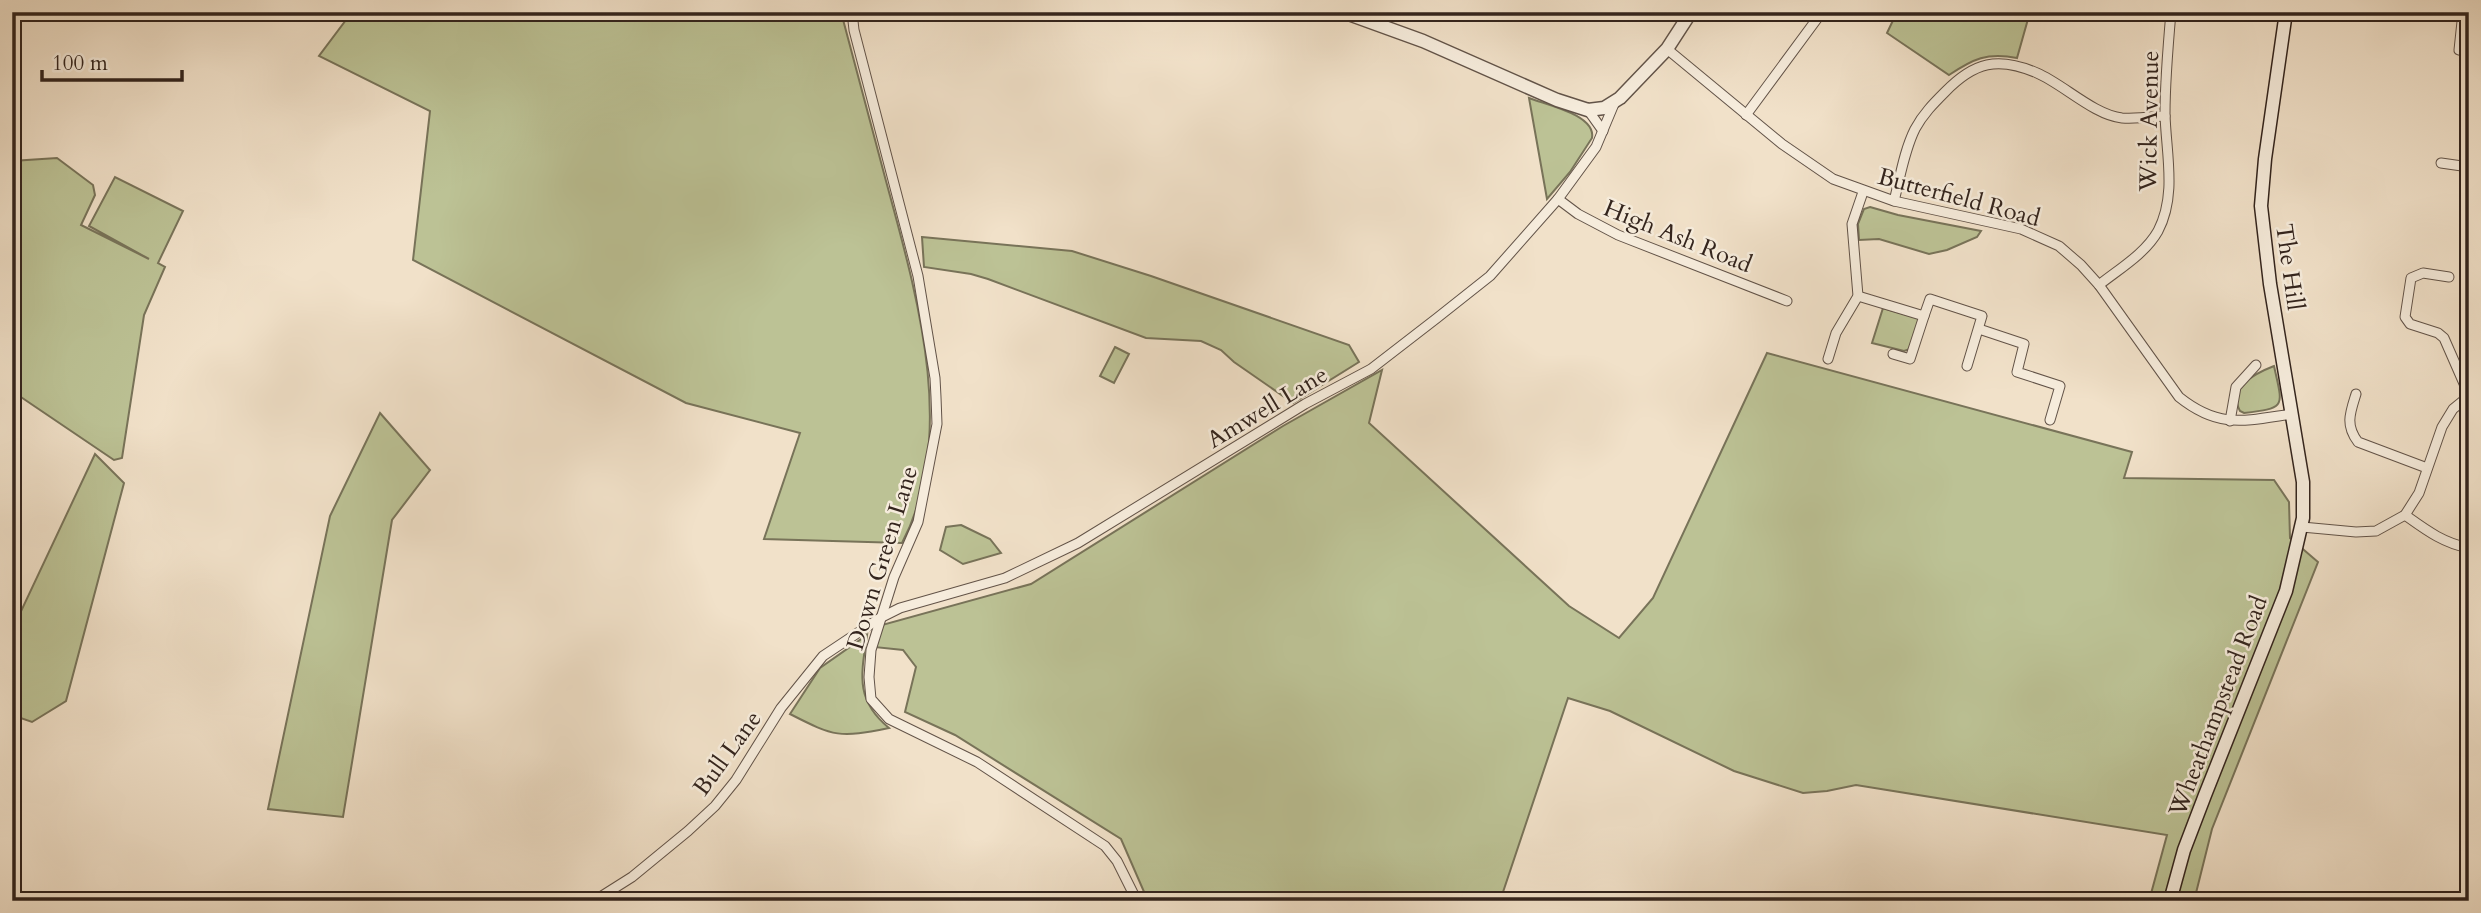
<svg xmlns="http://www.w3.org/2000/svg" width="2481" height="913" font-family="Cardo,serif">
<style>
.green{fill:#bcc295;stroke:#787359;stroke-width:2}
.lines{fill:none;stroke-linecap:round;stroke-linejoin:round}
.minor-casing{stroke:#625348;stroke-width:11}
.tertiary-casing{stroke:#625348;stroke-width:15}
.secondary-casing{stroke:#33241d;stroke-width:15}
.minor{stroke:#f6ecdc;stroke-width:9}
.tertiary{stroke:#f6ecdc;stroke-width:12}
.secondary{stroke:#f6ecdc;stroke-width:12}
.labels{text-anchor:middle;stroke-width:5;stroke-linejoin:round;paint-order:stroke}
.street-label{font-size:24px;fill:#33241d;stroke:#f6ecdc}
</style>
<rect width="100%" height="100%" fill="#f1e1c9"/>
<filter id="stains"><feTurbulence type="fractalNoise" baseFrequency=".00286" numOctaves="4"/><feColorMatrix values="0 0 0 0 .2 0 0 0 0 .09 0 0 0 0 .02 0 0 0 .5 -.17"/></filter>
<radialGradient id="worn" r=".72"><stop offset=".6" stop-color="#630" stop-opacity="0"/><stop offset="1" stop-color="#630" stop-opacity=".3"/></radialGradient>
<g class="green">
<path d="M 352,12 L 841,12 C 856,69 871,125 886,181 C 916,292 959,435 902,543 L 764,539 L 800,433 L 686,403 L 413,260 L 430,111 L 319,56 Z"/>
<path d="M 1897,12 L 2030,12 L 2017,58 C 1987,52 1973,59 1949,75 L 1887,33 Z"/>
<path d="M 1529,98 C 1547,105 1596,115 1592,138 L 1570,172 L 1547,199 Z"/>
<path d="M 57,158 L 93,185 L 95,195 L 81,225 L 149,259 L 89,226 L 115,177 L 183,211 L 158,263 L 165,267 L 144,315 L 122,458 L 114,460 L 12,391 L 12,161 Z"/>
<path d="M 1870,207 L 1898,215 L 1981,231 L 1977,237 L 1947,250 L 1929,254 L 1879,239 L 1859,240 L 1858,224 L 1864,209 Z"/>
<path d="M 922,237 L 1072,251 L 1151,276 L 1349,345 L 1359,362 L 1293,403 L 1234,362 L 1221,350 L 1201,341 L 1146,338 L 988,279 L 971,274 L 924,267 Z"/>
<path d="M 1883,308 L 1918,318 L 1919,323 L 1910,349 L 1904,351 L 1872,343 Z"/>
<path d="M 1115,347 L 1129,354 L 1114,383 L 1100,376 Z"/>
<path d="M 1767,353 L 2132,452 L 2124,478 L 2274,480 L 2289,502 L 2290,538 L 2318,562 L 2212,829 L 2194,901 L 2149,901 L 2167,835 L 1856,785 L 1827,791 L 1803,793 L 1734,771 L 1610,711 L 1568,698 L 1500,901 L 1148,901 L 1121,839 L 955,735 L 905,712 L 916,667 L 903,650 L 874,647 L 882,625 L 1031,584 L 1283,426 L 1382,370 L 1369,423 L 1569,606 L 1619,638 L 1653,598 Z"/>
<path d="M 2274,366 C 2283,407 2287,408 2244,413 L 2240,411 C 2227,387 2256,373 2274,366 Z"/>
<path d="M 380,413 L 430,470 L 392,520 L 343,817 L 268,809 L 330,516 Z"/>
<path d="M 95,454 L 124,483 L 66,701 L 32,722 L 12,715 L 12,620 L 16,622 Z"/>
<path d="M 961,525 L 990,539 L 1001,553 L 963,564 L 940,550 L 946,527 Z"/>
<path d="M 867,635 C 861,675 855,700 889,728 C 839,738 835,737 790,714 L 820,668 Z"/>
</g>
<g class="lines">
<defs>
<g id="minor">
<path d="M 852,12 L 854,30 L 918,276 L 935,378 L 936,397 L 937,424 L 918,522 L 894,577 L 871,650 L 869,677 L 871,699 L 889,719 L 977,762 L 1105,846 L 1117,861 L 1137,901"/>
<path d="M 2463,12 L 2459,50 L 2469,53"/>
<path d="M 12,22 L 24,12"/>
<path d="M 1667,49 L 1782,144 L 1833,179 L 1894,201 L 2021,229 L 2059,246 L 2081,265 L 2099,285 L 2179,397 C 2219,429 2244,421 2292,414"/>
<path d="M 1588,110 L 1603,131"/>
<path d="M 1746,115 L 1822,12"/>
<path d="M 2441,163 L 2469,167"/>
<path d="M 1558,199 L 1578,214 L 1618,235 L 1787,301"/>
<path d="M 1894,201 C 1900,178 1904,151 1915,129 C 1923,114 1934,103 1945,92 C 1974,62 1998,56 2037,73 C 2063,84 2094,115 2122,118 C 2136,119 2151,117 2165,116"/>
<path d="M 2468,275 L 2469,275"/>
<path d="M 2449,277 L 2423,273 L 2411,278 L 2405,317 L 2410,324 L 2438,333 L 2444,338 L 2469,395"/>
<path d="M 2099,285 C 2119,269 2145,254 2158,231 C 2177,195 2166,153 2165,114 C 2165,80 2168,46 2171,12"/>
<path d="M 1858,296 L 1924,316 L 1910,359 L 1893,354"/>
<path d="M 1924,316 L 1930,299 L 1982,316 L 1967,366"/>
<path d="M 1979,329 L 2024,344 L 2017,372 L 2060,386 L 2050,420"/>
<path d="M 1828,359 L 1836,333 L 1858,296 L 1852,224 L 1863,192"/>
<path d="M 2356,394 C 2350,413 2345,425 2358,442 L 2427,468"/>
<path d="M 2230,421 L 2236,387 L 2256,365"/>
<path d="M 2405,515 C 2426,530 2443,543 2469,548"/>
<path d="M 2302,527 L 2356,532 L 2376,531 L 2405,515 L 2419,493 L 2442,427 L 2453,409 L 2469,396"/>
<path d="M 594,901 L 632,877 L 688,831 L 715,806 L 736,780 L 781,708 L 823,656 L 880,618 L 900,608 L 1005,578 L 1078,543 L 1305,404 L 1371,369 L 1437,318 L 1490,276 L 1558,199 L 1596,147 L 1614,104"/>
</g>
<path id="tertiary" d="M 1343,12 L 1423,41 L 1557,100 L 1588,110 L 1604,108 L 1620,98 L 1667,49 L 1691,12"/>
<path id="secondary" d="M 2170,901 L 2184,850 L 2205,795 L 2286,591 L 2303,518 L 2303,482 L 2270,284 L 2261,206 L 2265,159 L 2286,12"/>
</defs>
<use href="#minor" class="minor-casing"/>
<use href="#tertiary" class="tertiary-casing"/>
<use href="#secondary" class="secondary-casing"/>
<use href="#minor" class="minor"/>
<use href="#tertiary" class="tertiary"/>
<use href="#secondary" class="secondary"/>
</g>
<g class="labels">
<g class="street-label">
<text transform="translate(2149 121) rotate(-89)" y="8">Wick Avenue</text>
<text transform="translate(1959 197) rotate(15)" y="8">Butterfield Road</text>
<text transform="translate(1678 236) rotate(22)" y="8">High Ash Road</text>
<text transform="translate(2290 267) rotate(82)" y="8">The Hill</text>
<text transform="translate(1267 407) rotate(-31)" y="8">Amwell Lane</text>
<text transform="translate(882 558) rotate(-73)" y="8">Down Green Lane</text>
<text transform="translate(2218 706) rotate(-69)" y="8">Wheathampstead Road</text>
<text transform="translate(727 753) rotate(-54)" y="8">Bull Lane</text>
</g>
</g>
<rect width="2481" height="913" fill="none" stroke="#f1e1c9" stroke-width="42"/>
<rect x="14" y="14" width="2453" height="885" fill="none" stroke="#33241d" stroke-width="3.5"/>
<rect x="21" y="21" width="2439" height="871" fill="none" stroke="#33241d" stroke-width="2"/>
<path d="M42 70v10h140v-10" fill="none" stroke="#33241d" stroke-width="3.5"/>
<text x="52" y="70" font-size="21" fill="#33241d" stroke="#f6ecdc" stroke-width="5" paint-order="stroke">100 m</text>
<rect width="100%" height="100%" filter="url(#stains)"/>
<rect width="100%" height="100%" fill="url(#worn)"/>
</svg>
